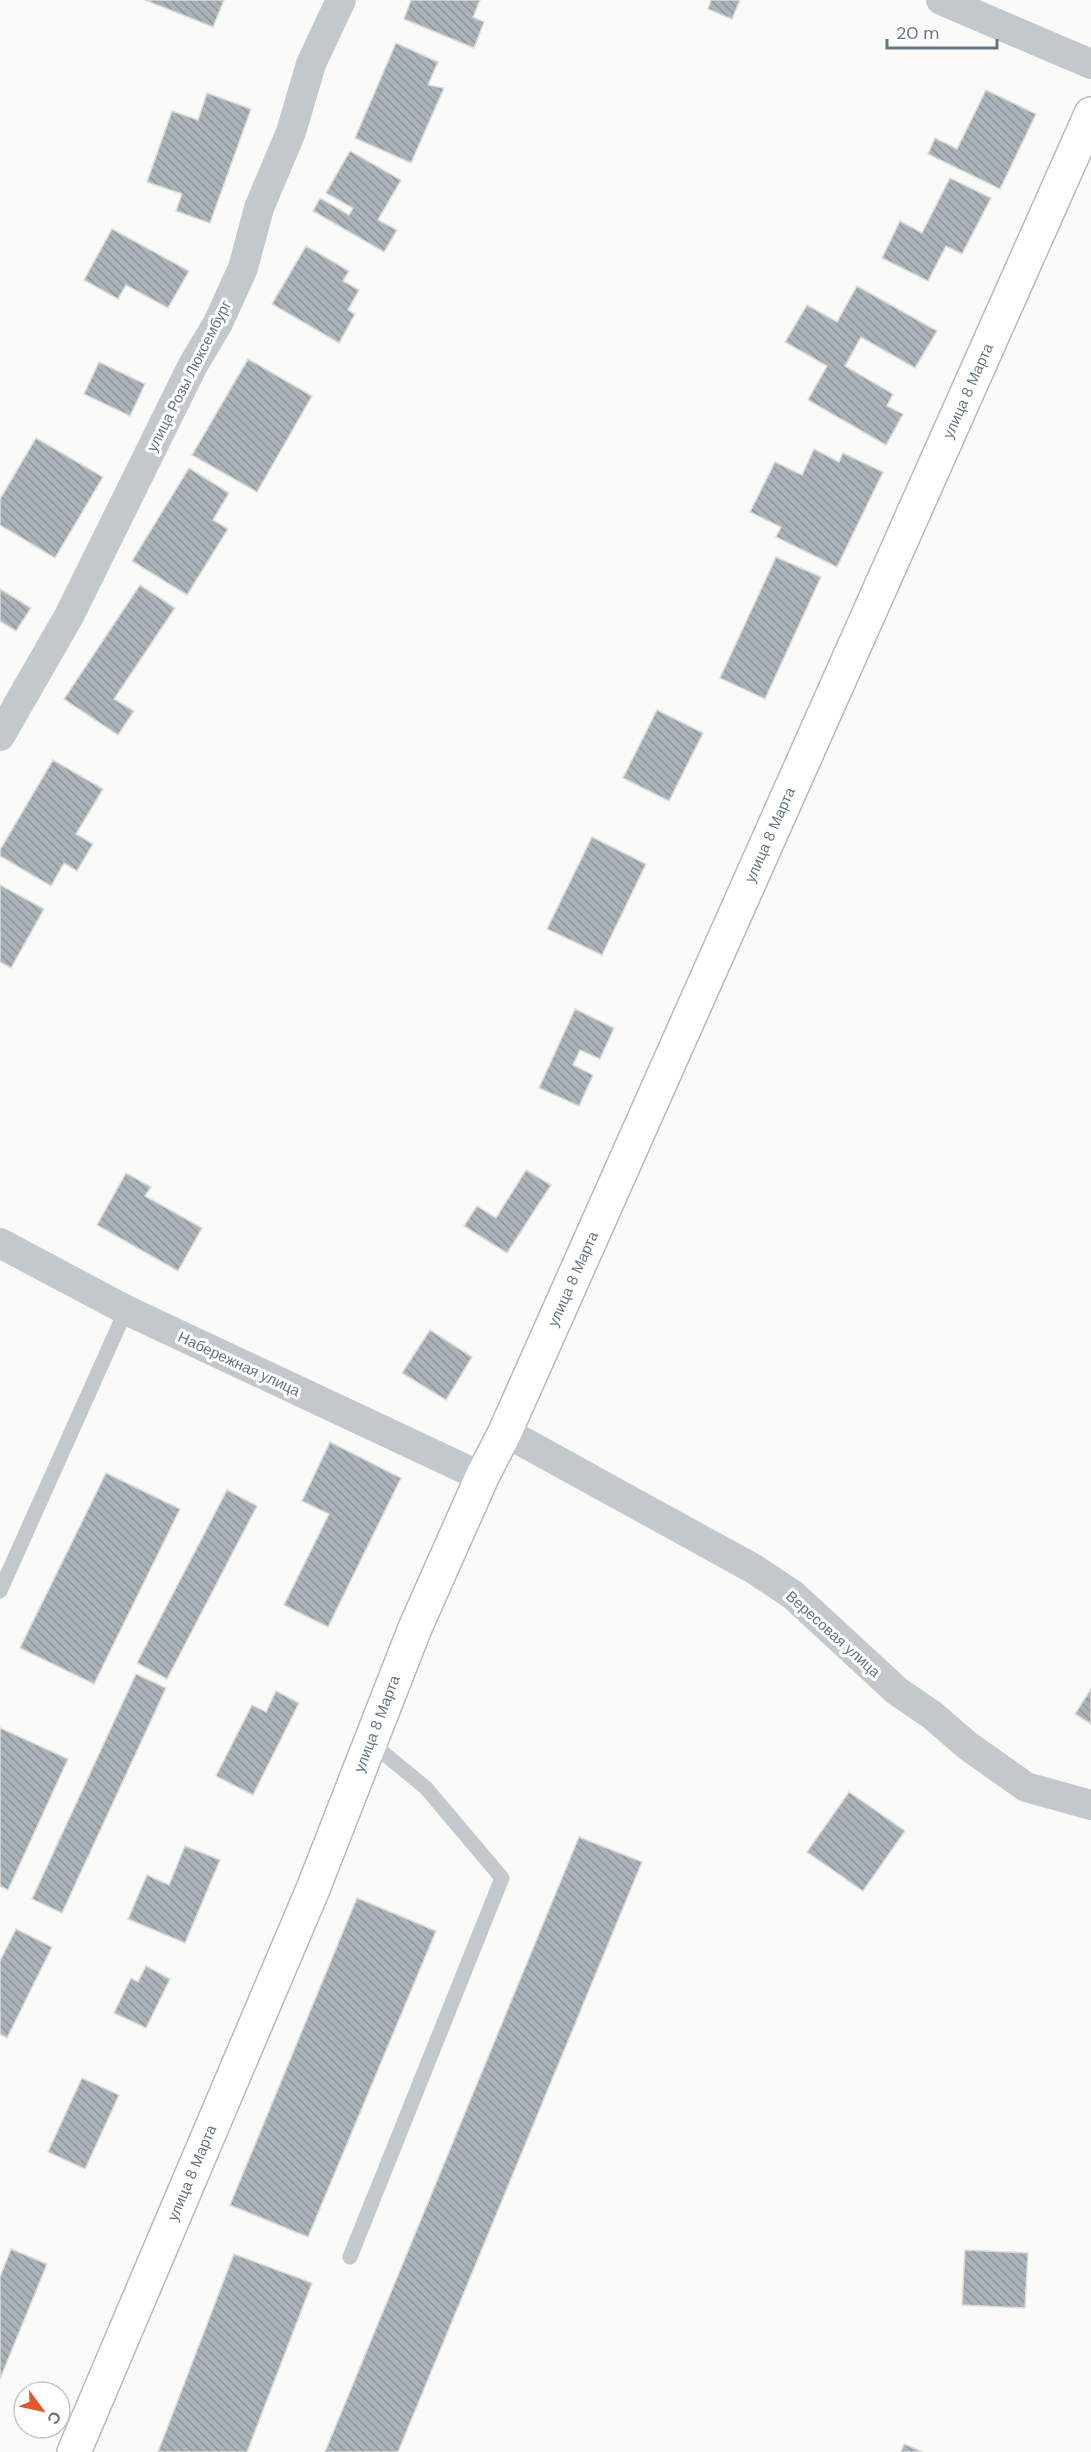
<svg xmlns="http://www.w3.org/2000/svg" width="1091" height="2452" font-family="'DM Sans',sans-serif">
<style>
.building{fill:url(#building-back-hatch);stroke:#dcdcda;stroke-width:1.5}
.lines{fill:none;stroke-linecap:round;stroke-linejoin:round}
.primary-casing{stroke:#b5babe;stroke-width:36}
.lane{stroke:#c3c8cc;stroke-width:15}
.street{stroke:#c3c8cc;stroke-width:30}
.primary{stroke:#fff;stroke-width:33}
.labels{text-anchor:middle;stroke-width:6;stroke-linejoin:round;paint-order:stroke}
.street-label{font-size:15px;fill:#657683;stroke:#fff}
</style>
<defs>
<pattern id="building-back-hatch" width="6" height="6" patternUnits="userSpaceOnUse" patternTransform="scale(1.5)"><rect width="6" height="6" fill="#aab3b9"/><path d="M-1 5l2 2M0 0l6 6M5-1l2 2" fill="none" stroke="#8e969c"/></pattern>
</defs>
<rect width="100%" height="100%" fill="#fafaf8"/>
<g class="building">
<path d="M 145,0 L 224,0 L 213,27 Z"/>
<path d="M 411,0 L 480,0 L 473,17 L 484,22 L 474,48 L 404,19 Z"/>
<path d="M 711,0 L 740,0 L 732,19 L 708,9 Z"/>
<path d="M 396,43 L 438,62 L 428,85 L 444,88 L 411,163 L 355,138 Z"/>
<path d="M 986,90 L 1036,114 L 1000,189 L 928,154 L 935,138 L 957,149 Z"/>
<path d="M 207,93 L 251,109 L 210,223 L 176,211 L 182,194 L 147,182 L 172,111 L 198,120 Z"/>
<path d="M 350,151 L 401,180 L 378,220 L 397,230 L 384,252 L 313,211 L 320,198 L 349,215 L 353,208 L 326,193 Z"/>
<path d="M 950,178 L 991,198 L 962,254 L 946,246 L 928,281 L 882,258 L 900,221 L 922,233 Z"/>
<path d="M 112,229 L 189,271 L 168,308 L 126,285 L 118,299 L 84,280 Z"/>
<path d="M 306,246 L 349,271 L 343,281 L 359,290 L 348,310 L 355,314 L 339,343 L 272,304 Z"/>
<path d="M 857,286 L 937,331 L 915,368 L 861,337 L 845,366 L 893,394 L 887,406 L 903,414 L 886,445 L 808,400 L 827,366 L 785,342 L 807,305 L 837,322 Z"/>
<path d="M 248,359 L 312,396 L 257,492 L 192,455 Z"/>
<path d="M 99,362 L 145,384 L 130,416 L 84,394 Z"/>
<path d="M 36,438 L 103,477 L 55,558 L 0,525 L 0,499 Z"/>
<path d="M 814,449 L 839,462 L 843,453 L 883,472 L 837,567 L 776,537 L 781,527 L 750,512 L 775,462 L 802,475 Z"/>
<path d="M 189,468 L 229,493 L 213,520 L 228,529 L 187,595 L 132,561 Z"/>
<path d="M 776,557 L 821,577 L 765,699 L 720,678 Z"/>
<path d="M 140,585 L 175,608 L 114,699 L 134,711 L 118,735 L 64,699 Z"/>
<path d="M 0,589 L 31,608 L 16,631 L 0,621 Z"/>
<path d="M 657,710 L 703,733 L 669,801 L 623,778 Z"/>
<path d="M 53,760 L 103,789 L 76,834 L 93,844 L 77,871 L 64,863 L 51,886 L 0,856 L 0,850 Z"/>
<path d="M 592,837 L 646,864 L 602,955 L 547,929 Z"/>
<path d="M 0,885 L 44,909 L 11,968 L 0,962 Z"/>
<path d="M 575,1009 L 614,1028 L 600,1059 L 580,1050 L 573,1065 L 593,1075 L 579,1106 L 539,1088 Z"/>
<path d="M 526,1170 L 551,1185 L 507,1253 L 464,1226 L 477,1206 L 496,1218 Z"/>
<path d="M 126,1173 L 151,1187 L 145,1196 L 202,1228 L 178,1271 L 97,1225 Z"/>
<path d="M 430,1330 L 472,1357 L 446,1400 L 402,1373 Z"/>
<path d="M 330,1442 L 401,1478 L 328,1627 L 284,1605 L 329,1514 L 302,1501 Z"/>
<path d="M 106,1473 L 180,1509 L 94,1684 L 20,1648 Z"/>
<path d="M 227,1490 L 257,1506 L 167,1679 L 137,1663 Z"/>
<path d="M 136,1674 L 166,1688 L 62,1913 L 32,1899 Z"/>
<path d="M 1091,1689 L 1091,1724 L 1075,1714 Z"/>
<path d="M 276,1691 L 299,1703 L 253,1795 L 216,1776 L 252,1705 L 266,1712 Z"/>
<path d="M 0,1728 L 68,1759 L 8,1890 L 0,1886 Z"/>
<path d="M 849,1792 L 905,1831 L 863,1891 L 807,1852 Z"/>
<path d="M 579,1837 L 642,1862 L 398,2452 L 325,2452 Z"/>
<path d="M 185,1846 L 220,1860 L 185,1943 L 128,1919 L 147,1875 L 169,1885 Z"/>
<path d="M 357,1898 L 436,1931 L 308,2237 L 230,2205 Z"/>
<path d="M 16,1929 L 52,1947 L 7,2038 L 0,2034 L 0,1961 Z"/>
<path d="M 146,1966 L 170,1979 L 146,2028 L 114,2013 L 131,1978 L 138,1982 Z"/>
<path d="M 82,2078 L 119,2095 L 85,2169 L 48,2152 Z"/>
<path d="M 11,2249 L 47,2264 L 0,2379 L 0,2277 Z"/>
<path d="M 965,2250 L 1028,2253 L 1025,2308 L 962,2305 Z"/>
<path d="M 234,2254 L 312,2283 L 247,2452 L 158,2452 Z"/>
<path d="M 904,2444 L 923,2452 L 901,2452 Z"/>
</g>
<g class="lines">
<defs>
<path id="primary" d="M 74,2452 L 313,1889 L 415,1628 L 482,1477 L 505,1432 L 1091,114"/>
</defs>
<use href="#primary" class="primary-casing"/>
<g class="lane">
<path d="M 0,1591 L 126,1310"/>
<path d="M 350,2257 L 502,1878 L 426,1788 L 370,1742"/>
</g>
<g class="street">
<path d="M 941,0 L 1091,64"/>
<path d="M 0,736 L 69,616 L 193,365 L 218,323 L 243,268 L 259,208 L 291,132 L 311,64 L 341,0"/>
<path d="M 0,1243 L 126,1310 L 482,1477"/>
<path d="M 505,1432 L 754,1569 L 793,1595 L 897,1691 L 932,1715 L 968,1746 L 1026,1787 L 1091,1805"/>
</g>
<use href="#primary" class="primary"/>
</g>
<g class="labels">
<g class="street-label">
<text transform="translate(189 376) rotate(-63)" y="5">улица Розы Люксембург</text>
<text transform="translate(968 391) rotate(-66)" y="5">улица 8 Марта</text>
<text transform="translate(770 835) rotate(-66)" y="5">улица 8 Марта</text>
<text transform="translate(573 1279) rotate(-66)" y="5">улица 8 Марта</text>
<text transform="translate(239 1364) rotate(25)" y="5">Набережная улица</text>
<text transform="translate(833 1634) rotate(42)" y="5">Вересовая улица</text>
<text transform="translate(377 1724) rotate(-69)" y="5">улица 8 Марта</text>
<text transform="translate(192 2173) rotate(-67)" y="5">улица 8 Марта</text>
</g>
</g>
<g transform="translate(42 2410) rotate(123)"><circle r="28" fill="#ffffff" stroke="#c1c8cd" stroke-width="1.5"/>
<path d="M0-4.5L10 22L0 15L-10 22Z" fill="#e4572e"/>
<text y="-9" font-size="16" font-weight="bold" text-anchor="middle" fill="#657683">С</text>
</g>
<path d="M887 39v9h110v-9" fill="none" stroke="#657683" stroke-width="3"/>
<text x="896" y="39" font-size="18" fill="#657683" stroke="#ffffff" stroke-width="4.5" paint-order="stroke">20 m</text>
</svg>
